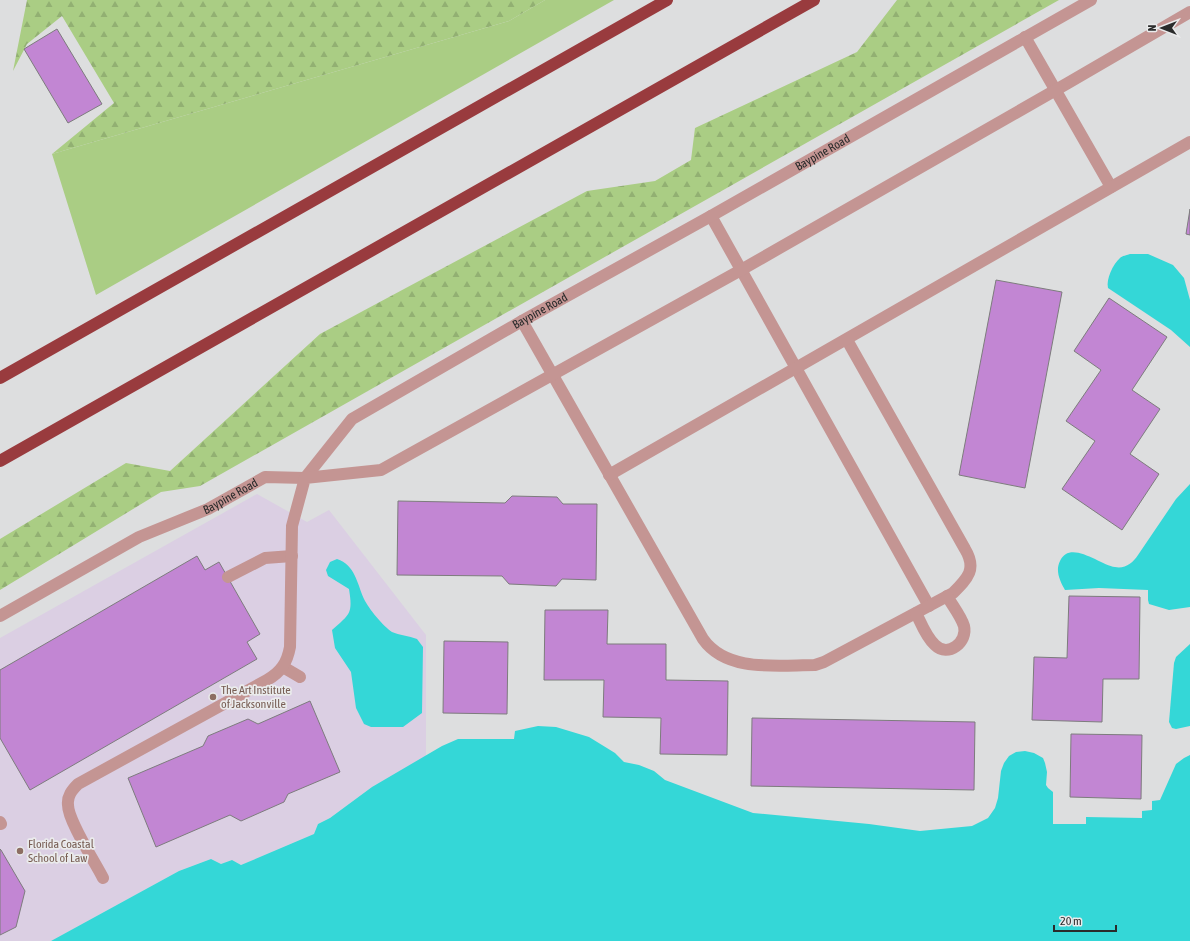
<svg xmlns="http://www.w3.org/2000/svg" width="1190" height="941" font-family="'Asap Condensed',sans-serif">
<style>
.education{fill:#dbcfe3}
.grass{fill:#aacd84}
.forest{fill:url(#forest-firs)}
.water{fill:#34d7d7}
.building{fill:#c286d3;stroke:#7d7c7d}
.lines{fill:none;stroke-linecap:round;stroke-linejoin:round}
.minor{stroke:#c49593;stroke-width:12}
.highway{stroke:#993b3e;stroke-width:12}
.education-dot{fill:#8d6e63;stroke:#eaebec;stroke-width:1.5}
.labels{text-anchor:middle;stroke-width:3.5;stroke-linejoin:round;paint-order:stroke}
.street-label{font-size:12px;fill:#2a2b2b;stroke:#eaebec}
.education-label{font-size:12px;fill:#785e54;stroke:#eaebec;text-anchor:start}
</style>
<defs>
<pattern id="forest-firs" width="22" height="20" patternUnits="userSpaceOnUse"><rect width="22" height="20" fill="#aacd84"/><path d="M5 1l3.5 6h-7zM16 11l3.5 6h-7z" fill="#92b072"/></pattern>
</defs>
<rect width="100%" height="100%" fill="#dddedf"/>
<path class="education" d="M 257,494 L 307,522 L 329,510 L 426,635 L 426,756 L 372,787 L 330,818 L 318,824 L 314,834 L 241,865 L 232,860 L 221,864 L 211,859 L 179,871 L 51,941 L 0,941 L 0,638 Z"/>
<path class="grass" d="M 545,0 L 614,0 L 96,295 L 52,154 L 509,21 Z"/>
<g class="forest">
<path d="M 27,0 L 545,0 L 509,21 L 52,154 L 114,103 L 62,16 L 27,44 L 13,71 Z"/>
<path d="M 897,0 L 1059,0 L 200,486 L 161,492 L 0,590 L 0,539 L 126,463 L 170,471 L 320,334 L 587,191 L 655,181 L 691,160 L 695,128 L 857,52 Z"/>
</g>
<g class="water">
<path d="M 1130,254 L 1148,254 L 1173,265 L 1184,278 L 1190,300 L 1190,347 L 1171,330 L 1108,288 C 1106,279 1113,264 1120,258 C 1122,256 1127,255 1130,254 Z"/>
<path d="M 1190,484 L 1190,607 L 1169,610 L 1149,604 L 1148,600 L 1148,590 L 1099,588 L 1065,590 C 1060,581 1055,571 1060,561 C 1070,539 1100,565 1115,567 C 1125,569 1133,563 1138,555 L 1176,499 Z"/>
<path d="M 337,559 C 355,565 357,583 364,599 C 369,609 383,626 392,632 C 399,635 409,636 417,639 L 423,647 L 422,713 L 403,727 L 371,727 L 364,724 L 356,708 L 351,672 L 335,648 L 332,630 C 350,614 353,614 349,589 L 328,576 L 326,570 L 330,562 Z"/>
<path d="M 1190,644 L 1190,726 L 1176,729 L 1172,728 L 1169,722 L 1174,663 L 1176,657 Z"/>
<path d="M 538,726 L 556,727 L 589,737 L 615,753 L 624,762 L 639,765 L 654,771 L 665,780 L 753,813 L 869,824 L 920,831 L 972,826 L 988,818 L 995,808 L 998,798 L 1001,771 L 1004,763 L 1009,756 L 1016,752 L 1025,751 L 1034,753 L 1043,758 L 1045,763 L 1047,772 L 1046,785 L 1048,788 L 1053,792 L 1053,824 L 1086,824 L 1086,817 L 1142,818 L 1142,811 L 1152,810 L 1152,801 L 1160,800 L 1176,764 L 1184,758 L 1190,755 L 1190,941 L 51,941 L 179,871 L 211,859 L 221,864 L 232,860 L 241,865 L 314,834 L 318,824 L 330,818 L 372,787 L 442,746 L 458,739 L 514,739 L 515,731 Z"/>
</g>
<g class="building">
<path d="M 57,29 L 102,104 L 68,123 L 24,49 Z"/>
<path d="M 1190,209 L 1190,235 L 1186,234 Z"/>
<path d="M 996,280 L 1062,292 L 1025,488 L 959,475 Z"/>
<path d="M 1109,298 L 1167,337 L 1132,390 L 1160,409 L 1130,454 L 1159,474 L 1122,530 L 1062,489 L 1095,441 L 1066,421 L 1101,370 L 1074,351 Z"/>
<path d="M 512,496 L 557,497 L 563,504 L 597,504 L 596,580 L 562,579 L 556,586 L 509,584 L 502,576 L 397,575 L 398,501 L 505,503 Z"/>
<path d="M 197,556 L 205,570 L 219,562 L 260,634 L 247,642 L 257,659 L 30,790 L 0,738 L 0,670 Z"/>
<path d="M 1069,596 L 1140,597 L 1139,679 L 1103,679 L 1102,722 L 1032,720 L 1034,657 L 1067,658 Z"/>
<path d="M 545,610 L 608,610 L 607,644 L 666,644 L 666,680 L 728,681 L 727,755 L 660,754 L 661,718 L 603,717 L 604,680 L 544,680 Z"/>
<path d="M 444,641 L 508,642 L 507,714 L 443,713 Z"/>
<path d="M 310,701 L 340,772 L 288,794 L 284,802 L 241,821 L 230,815 L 156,847 L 128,778 L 203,746 L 208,736 L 248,719 L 258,724 Z"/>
<path d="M 752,718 L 975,722 L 974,790 L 751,786 Z"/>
<path d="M 1071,734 L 1142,735 L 1141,799 L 1070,797 Z"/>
<path d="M 0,849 L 1,850 L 25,891 L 16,927 L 0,935 Z"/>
</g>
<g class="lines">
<g class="minor">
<path d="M 1025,37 L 1111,187"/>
<path d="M 711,216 L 929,606"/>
<path d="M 522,321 L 703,639 C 727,673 778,665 815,665 L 824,662 L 953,593 C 968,578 977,569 965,549 L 847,340"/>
<path d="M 609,475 L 1190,142"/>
<path d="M 228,577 L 265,558 L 292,556"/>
<path d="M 916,613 C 921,623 926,637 935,645 C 948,658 968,642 964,626 C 961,616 952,605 947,596"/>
<path id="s1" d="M 0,616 L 139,537 L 208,509 L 265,477 L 305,478 L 352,419 L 522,321 L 711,216 L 1091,0"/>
<path d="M 283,667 L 300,677"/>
<path d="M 0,822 L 1,824"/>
<path d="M 103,878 C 95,862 68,821 68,805 C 67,796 72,790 78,784 L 267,680 C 281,672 287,663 290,647 L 292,526 L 305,478 L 381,470 L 741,270 L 1068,83 L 1190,12"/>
</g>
<g class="highway">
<path d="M 0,378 L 667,0"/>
<path d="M 0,461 L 814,0"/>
</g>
</g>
<g class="education-dot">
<circle cx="213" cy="697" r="4"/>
<circle cx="20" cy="851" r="4"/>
</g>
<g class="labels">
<g class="street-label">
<text dy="4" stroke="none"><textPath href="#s1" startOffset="956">Baypine Road</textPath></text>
<text dy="4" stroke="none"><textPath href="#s1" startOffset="632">Baypine Road</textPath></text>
<text dy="4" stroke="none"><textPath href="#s1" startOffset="260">Baypine Road</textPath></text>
</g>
<g class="education-label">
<text x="221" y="694">The Art Institute<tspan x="221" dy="14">of Jacksonville</tspan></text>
<text x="28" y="848">Florida Coastal<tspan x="28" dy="14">School of Law</tspan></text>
</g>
</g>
<g transform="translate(1162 28) rotate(270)" stroke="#eaebec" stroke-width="3" paint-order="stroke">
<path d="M0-3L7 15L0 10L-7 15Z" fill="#2a2b2b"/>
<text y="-6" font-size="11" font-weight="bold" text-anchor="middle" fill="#2a2b2b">N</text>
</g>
<path d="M1054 925v6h62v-6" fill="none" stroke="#2a2b2b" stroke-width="2"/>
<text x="1060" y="925" font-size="12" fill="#2a2b2b" stroke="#eaebec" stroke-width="3" paint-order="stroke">20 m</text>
</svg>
